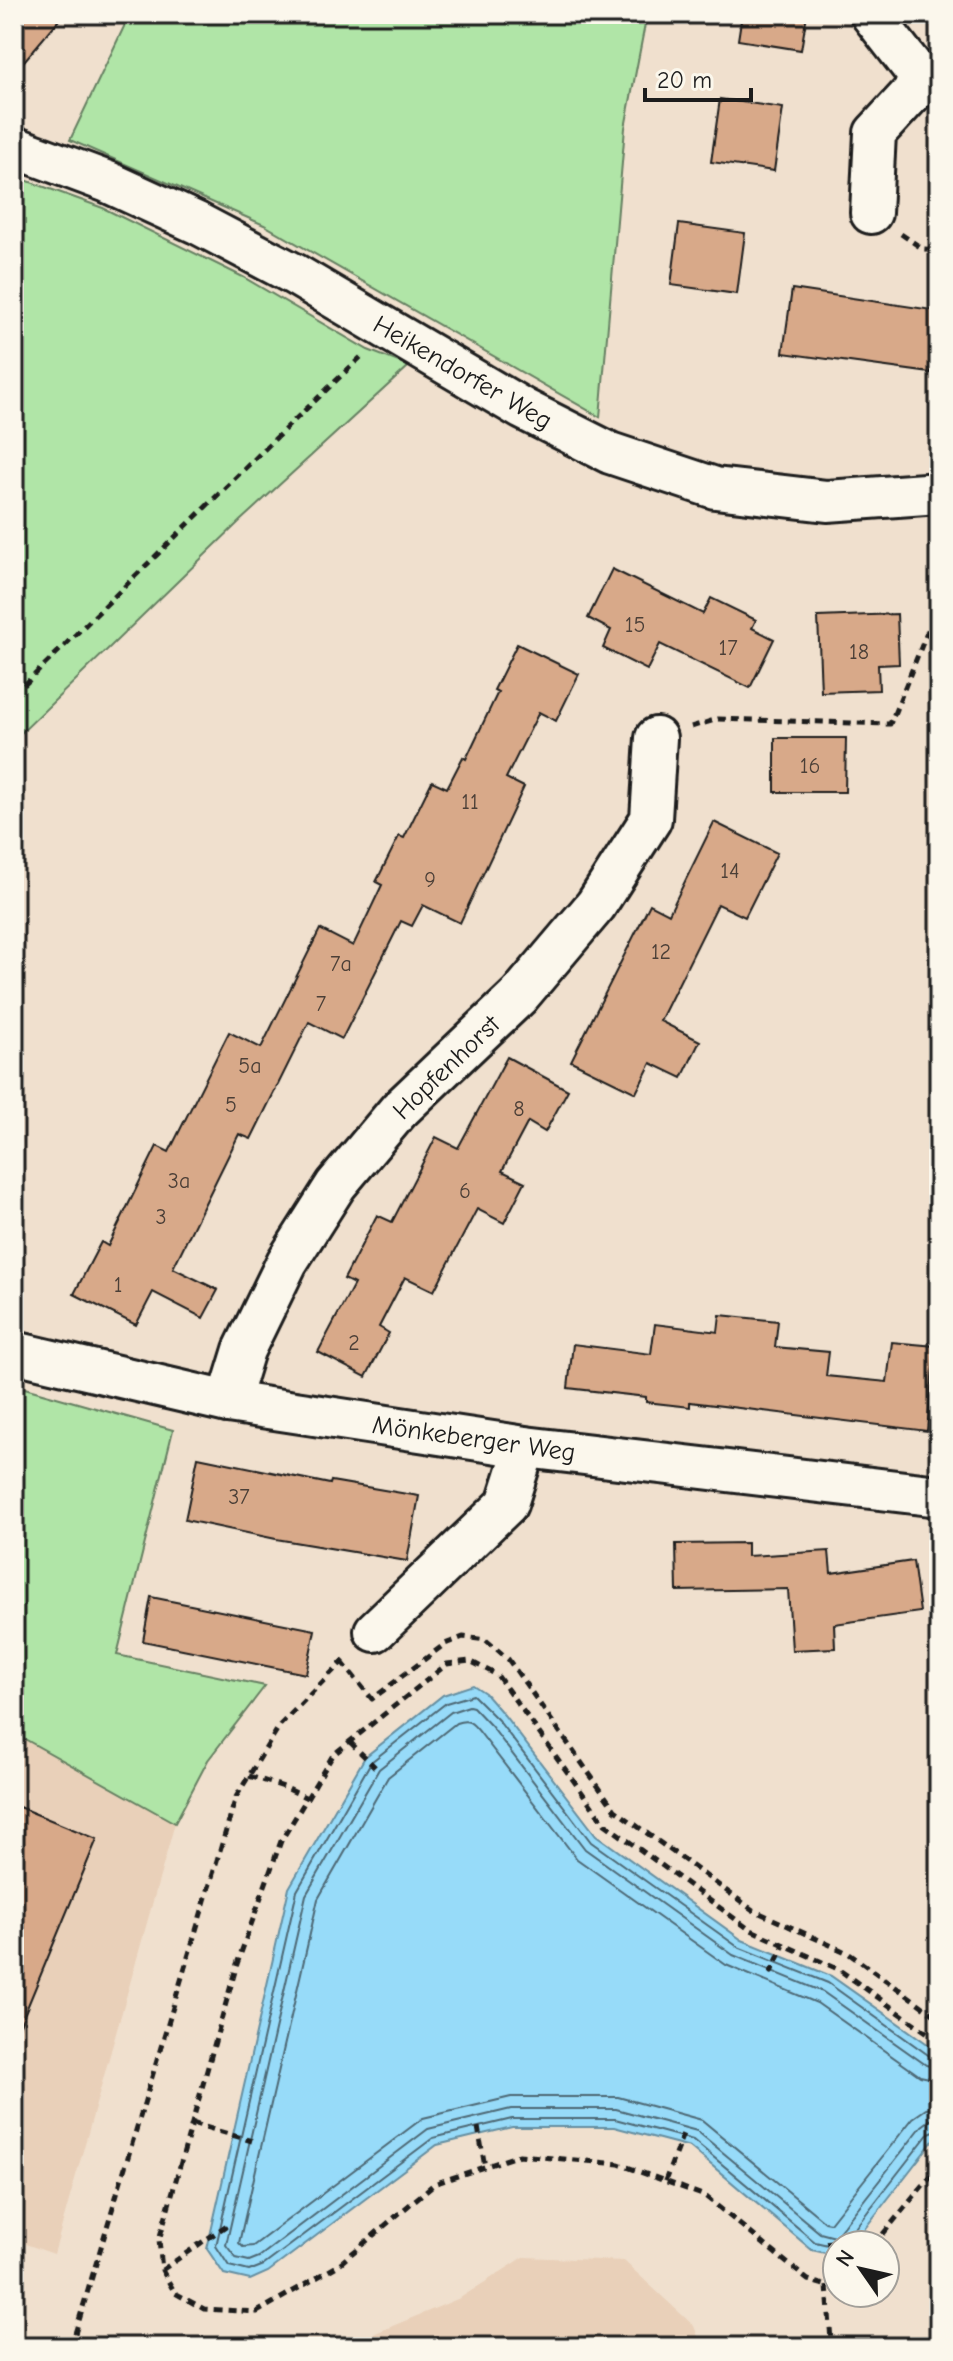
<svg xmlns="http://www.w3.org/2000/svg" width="953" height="2361" font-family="'Comic Neue',sans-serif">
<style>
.built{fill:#e9d0b9}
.green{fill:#b0e5a7;stroke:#668062;stroke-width:2}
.water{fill:#97dbf9;stroke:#668fa1;stroke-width:2}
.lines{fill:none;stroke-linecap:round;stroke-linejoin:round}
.shore{stroke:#4d6874;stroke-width:2}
.building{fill:#d8a989;stroke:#1c1c1c;stroke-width:2}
.minor-casing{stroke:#1c1c1c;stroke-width:46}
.path{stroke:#1c1c1c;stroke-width:5;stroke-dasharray:8 6;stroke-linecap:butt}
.minor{stroke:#fbf7ec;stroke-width:40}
.labels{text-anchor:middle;stroke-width:7;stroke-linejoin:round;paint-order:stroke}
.number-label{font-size:22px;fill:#4b3f37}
.street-label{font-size:26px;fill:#1c1c1c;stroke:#fbf7ec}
</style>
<rect width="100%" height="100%" fill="#f0e0ce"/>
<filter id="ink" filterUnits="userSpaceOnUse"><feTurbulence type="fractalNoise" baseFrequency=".0125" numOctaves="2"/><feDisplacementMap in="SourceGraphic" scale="16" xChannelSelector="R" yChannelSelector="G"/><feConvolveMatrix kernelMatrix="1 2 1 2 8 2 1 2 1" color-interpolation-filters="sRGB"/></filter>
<g filter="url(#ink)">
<g class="built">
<path d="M 14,1733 L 175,1823 L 54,2254 L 14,2240 Z"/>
<path d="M 524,2257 L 624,2261 L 694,2326 L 702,2347 L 342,2347 L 460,2298 Z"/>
</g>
<g class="green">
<path d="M 130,14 L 647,14 L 625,128 L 600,417 L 264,225 L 70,140 Z"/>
<path d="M 14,176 L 103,208 L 243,277 L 368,350 L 409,366 L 240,521 L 14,740 Z"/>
<path d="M 14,1385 L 173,1430 L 117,1655 L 265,1686 L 208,1760 L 175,1823 L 14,1733 Z"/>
</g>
<path class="water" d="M 473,1685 L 485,1693 L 504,1715 L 596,1835 L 742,1940 L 831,1976 L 939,2052 L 939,2133 L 852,2245 L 837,2245 L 837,2254 L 834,2255 L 812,2250 L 690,2147 L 614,2127 L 512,2127 L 437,2145 L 268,2272 L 250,2280 L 224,2274 L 207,2249 L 289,1888 L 365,1757 L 443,1695 Z"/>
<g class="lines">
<g class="shore">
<path d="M 939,2068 L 926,2065 L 823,1992 L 733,1955 L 585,1849 L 491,1726 L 473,1707 L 469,1706 L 451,1712 L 379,1769 L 306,1895 L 226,2245 L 236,2258 L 249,2261 L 259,2257 L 428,2129 L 511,2109 L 616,2109 L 697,2131 L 820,2233 L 835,2237 L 922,2126 L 930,2120 L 939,2119"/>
<path d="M 939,2080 L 920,2076 L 817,2003 L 726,1965 L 577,1859 L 481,1734 C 473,1724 470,1718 456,1723 L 388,1777 L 318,1899 L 239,2243 L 243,2247 L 253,2246 L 423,2118 L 511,2097 L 618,2097 L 702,2120 L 825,2222 L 830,2223 L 913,2118 L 926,2109 L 939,2107"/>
<path d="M 846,2245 L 848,2237 L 929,2133 L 939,2129"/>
<path d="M 837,2247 L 815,2242 L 693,2140 L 615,2119 L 512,2119 L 433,2138 L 264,2265 L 249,2271 L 229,2266 L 216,2246 L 297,1891 L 371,1762 L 446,1703 L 473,1695 L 498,1720 L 591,1842 L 738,1947 L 828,1983 L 931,2057 L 939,2058"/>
</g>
</g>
<g class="building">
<path d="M 14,14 L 64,14 L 14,73 Z"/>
<path d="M 742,14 L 807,14 L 801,50 L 738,40 Z"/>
<path d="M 720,99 L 783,108 L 774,171 L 711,162 Z"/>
<path d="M 679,224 L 745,233 L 737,294 L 671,285 Z"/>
<path d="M 792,289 L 939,311 L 931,373 L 783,353 Z"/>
<path d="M 612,569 L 703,614 L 711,598 L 756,620 L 752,628 L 774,639 L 750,688 L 660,644 L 647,670 L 603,648 L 611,630 L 588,618 Z"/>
<path d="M 897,614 L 899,664 L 878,665 L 879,690 L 821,692 L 818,617 Z"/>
<path d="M 517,644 L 579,674 L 556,721 L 539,712 L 506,778 L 524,787 L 460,923 L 423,905 L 412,926 L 401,921 L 342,1039 L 309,1022 L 251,1139 L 239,1134 L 173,1268 L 218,1290 L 203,1318 L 153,1292 L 136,1325 L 74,1294 L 101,1242 L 108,1246 L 157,1146 L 169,1152 L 229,1032 L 261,1048 L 320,929 L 353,946 L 382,885 L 376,882 L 399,836 L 404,838 L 432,781 L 447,788 L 463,757 L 466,759 L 498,692 L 494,690 Z"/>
<path d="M 775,738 L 846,738 L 845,792 L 775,792 Z"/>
<path d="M 714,822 L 777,853 L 745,917 L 718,904 L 660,1021 L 700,1041 L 682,1078 L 651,1063 L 636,1093 L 571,1061 L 650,904 L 669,914 Z"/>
<path d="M 507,1057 L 568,1090 L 545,1132 L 528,1122 L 502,1171 L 525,1182 L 504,1223 L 477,1209 L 434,1291 L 405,1277 L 379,1327 L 389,1333 L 366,1377 L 318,1352 L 354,1284 L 344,1279 L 377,1215 L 392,1222 L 436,1137 L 458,1148 Z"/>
<path d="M 720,1315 L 778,1321 L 775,1347 L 829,1352 L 826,1376 L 887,1382 L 892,1342 L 935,1346 L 927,1431 L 690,1402 L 690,1407 L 646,1402 L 646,1397 L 568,1388 L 573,1344 L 651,1354 L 655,1324 L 718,1332 Z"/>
<path d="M 198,1457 L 330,1484 L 331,1481 L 419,1496 L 407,1561 L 276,1539 L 185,1520 Z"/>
<path d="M 747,1543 L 747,1556 L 829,1551 L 831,1573 L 913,1561 L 920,1612 L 834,1624 L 835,1648 L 792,1650 L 788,1589 L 677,1591 L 676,1544 Z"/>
<path d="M 151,1597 L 315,1630 L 306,1674 L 143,1641 Z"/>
<path d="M 14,1805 L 97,1839 L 15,2037 L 14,2037 Z"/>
</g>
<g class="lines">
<defs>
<g id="minor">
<path d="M 871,14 L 923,81"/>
<path d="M 14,147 L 108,182 L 197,223 L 294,274 L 523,409 L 610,453 L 715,488 L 827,501 L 939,493"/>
<path d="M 871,213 L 875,133 L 923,81 L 939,72"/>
<path d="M 14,1352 L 228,1402 L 525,1447 L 939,1496"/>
<path d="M 228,1402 L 244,1350 L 287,1262 L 336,1185 L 399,1110 L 519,996 L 596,905 L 651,819 L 656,738"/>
<path d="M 375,1631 L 507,1504 L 525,1447"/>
</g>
</defs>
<use href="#minor" class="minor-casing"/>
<g class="path">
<path d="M 901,234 L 923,249 L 939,250"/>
<path d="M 14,695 L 282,432 L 363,355"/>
<path d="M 691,727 L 718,719 L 890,724 L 939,603"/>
<path d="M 342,1662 L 372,1699 L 445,1644 L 463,1637 L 486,1640 L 508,1659 L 615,1810 L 753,1910 L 848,1953 L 939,2018"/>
<path d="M 350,1742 L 375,1767"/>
<path d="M 249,1776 L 284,1787 L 307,1798"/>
<path d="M 770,1974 L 784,1945"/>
<path d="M 939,2111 L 939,2112"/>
<path d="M 192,2123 L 252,2141"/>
<path d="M 478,2127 L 485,2167"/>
<path d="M 665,2181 L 684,2131"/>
<path d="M 828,2240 L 837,2273"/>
<path d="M 874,2245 L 939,2166"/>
<path d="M 162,2270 L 227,2225"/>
<path d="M 837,2283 L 827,2286 L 808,2280 L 705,2196 L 619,2164 L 519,2155 L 434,2184 L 337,2266 L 257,2312 L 204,2309 L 175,2293 L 162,2270 L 159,2240 L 237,1964 L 281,1841 L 333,1755 L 447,1664 L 470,1661 L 497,1675 L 605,1824 L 749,1929 L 838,1969 L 939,2041"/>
<path d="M 827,2286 L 831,2341"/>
<path d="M 71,2347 L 236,1797 L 280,1725 L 348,1656"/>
</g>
<use href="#minor" class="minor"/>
</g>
</g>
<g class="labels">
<g class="number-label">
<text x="635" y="632">15</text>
<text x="728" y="655">17</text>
<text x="859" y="659">18</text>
<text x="810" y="773">16</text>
<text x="470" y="809">11</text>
<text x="730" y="878">14</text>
<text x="430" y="887">9</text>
<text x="661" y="959">12</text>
<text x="341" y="971">7a</text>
<text x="321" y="1011">7</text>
<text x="250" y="1073">5a</text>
<text x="231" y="1112">5</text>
<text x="519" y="1116">8</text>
<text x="179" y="1188">3a</text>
<text x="465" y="1198">6</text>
<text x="161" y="1224">3</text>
<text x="118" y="1292">1</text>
<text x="354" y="1350">2</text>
<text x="239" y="1504">37</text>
</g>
<g class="street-label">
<text transform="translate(463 372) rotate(30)" y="9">Heikendorfer Weg</text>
<text transform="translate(446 1067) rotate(-44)" y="9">Hopfenhorst</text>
<text transform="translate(474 1438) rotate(8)" y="9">Mönkeberger Weg</text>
</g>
</g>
<rect width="953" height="2361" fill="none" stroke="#fbf7ec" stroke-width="48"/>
<rect x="24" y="24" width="905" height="2313" fill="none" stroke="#1c1c1c" stroke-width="3" filter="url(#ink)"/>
<g transform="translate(861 2269) rotate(304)"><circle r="38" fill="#fbf7ec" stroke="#a29f99" stroke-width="2"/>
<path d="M0-6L14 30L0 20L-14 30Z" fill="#1c1c1c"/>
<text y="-12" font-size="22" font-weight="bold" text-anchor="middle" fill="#1c1c1c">N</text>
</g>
<path d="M645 88v12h106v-12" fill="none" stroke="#1c1c1c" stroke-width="4"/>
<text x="657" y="88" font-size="24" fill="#1c1c1c" stroke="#fbf7ec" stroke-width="6" paint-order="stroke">20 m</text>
</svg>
